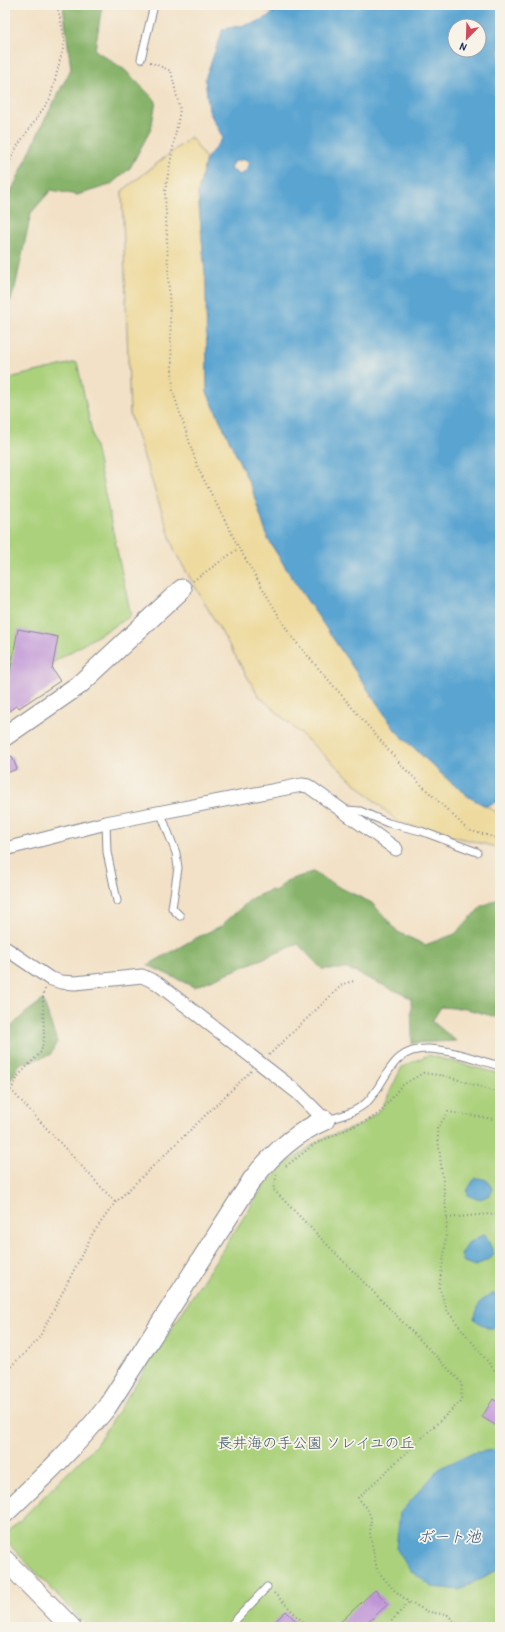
<svg xmlns="http://www.w3.org/2000/svg" width="505" height="1632" font-family="'Patrick Hand','Klee One',sans-serif">
<style>
.green{fill:#abd17b;stroke:#63806c}
.forest{fill:#88b36b;stroke:#527164}
.sand{fill:#eeda9e;stroke:#84847e}
.water{fill:#5aa4d1;stroke:#3a6a98;fill-rule:evenodd}
.building{fill:#c095d8}
.lines{fill:none;stroke-linecap:round;stroke-linejoin:round}
.lane-casing{stroke:#868892;stroke-width:9}
.street-casing{stroke:#868892;stroke-width:15}
.secondary-casing{stroke:#868892;stroke-width:21}
.path{stroke:#868892;stroke-width:2;stroke-dasharray:1 3;stroke-linecap:butt}
.lane{stroke:#fff;stroke-width:7}
.street{stroke:#fff;stroke-width:13}
.secondary{stroke:#fff;stroke-width:19}
.labels{text-anchor:middle;stroke-width:3.5;stroke-linejoin:round;paint-order:stroke}
.park-label{font-size:15px;fill:#3f5865;stroke:#f7f3e8}
.water-label{font-size:16px;font-style:italic;fill:#315886;stroke:#f7f3e8}
</style>
<rect width="100%" height="100%" fill="#f7f3e8"/>
<filter id="ink" filterUnits="userSpaceOnUse"><feTurbulence type="fractalNoise" baseFrequency=".025" numOctaves="2"/><feDisplacementMap in="SourceGraphic" scale="8" xChannelSelector="R" yChannelSelector="G"/><feConvolveMatrix kernelMatrix="1 2 1 2 8 2 1 2 1" color-interpolation-filters="sRGB"/></filter>
<filter id="wash" filterUnits="userSpaceOnUse"><feTurbulence type="fractalNoise" baseFrequency=".012" numOctaves="4" result="noise"/><feDisplacementMap in="SourceGraphic" scale="16" xChannelSelector="R" yChannelSelector="G"/><feGaussianBlur stdDeviation="0.9" result="paint"/><feColorMatrix in="noise" values="0 0 0 0 0 0 0 0 0 0 0 0 0 0 0 0 0 1.4 0 .05"/><feComposite in="paint" operator="in"/></filter>
<g filter="url(#wash)">
<rect width="100%" height="100%" fill="#f2e1c6"/>
<g class="green">
<path d="M 77,362 L 131,616 L 5,691 L 5,379 Z"/>
<path d="M 428,1055 L 500,1074 L 500,1627 L 88,1627 L 5,1540 L 5,1535 L 96,1445 L 264,1186 L 285,1165 L 321,1139 L 361,1125 L 382,1108 L 402,1067 Z"/>
</g>
<g class="forest">
<path d="M 63,5 L 102,5 L 95,50 L 125,70 L 156,101 L 151,129 L 130,168 L 110,185 L 77,195 L 51,190 L 31,213 L 15,288 L 5,315 L 5,205 L 43,123 L 71,69 Z"/>
<path d="M 313,872 L 335,885 L 372,903 L 398,932 L 425,945 L 455,934 L 482,906 L 500,898 L 500,1018 L 467,1009 L 441,1007 L 432,1021 L 456,1041 L 412,1043 L 411,998 L 348,969 L 322,969 L 298,944 L 194,987 L 148,965 L 194,939 L 221,926 L 252,898 L 271,890 L 275,892 L 286,881 Z"/>
<path d="M 43,1000 L 57,1042 L 50,1055 L 20,1064 L 5,1090 L 5,1033 L 24,1014 Z"/>
</g>
<path class="sand" d="M 191,137 L 206,159 L 198,194 L 206,283 L 207,392 L 252,489 L 268,539 L 292,578 L 396,731 L 447,779 L 469,797 L 500,814 L 500,848 L 399,823 L 258,695 L 175,552 L 130,414 L 122,191 Z"/>
<g class="water">
<path d="M 251,5 L 500,5 L 500,803 L 496,802 L 486,806 L 469,797 L 447,779 L 396,731 L 292,578 L 268,539 L 252,489 L 207,392 L 206,283 L 198,193 L 206,159 L 223,138 L 209,111 L 205,79 L 223,29 L 255,23 L 274,13 ZM 455,26 L 479,26 L 479,50 L 455,50 ZM 245,159 L 250,163 L 247,170 L 240,175 L 230,169 L 233,162 Z"/>
<path d="M 475,1178 C 485,1178 489,1180 493,1189 L 491,1194 L 479,1200 L 468,1195 L 467,1191 Z"/>
<path d="M 485,1234 L 494,1253 L 491,1258 L 475,1266 L 464,1262 L 461,1255 L 469,1242 Z"/>
<path d="M 491,1294 L 500,1294 L 500,1328 L 487,1328 L 474,1319 L 480,1302 Z"/>
<path d="M 500,1449 L 500,1568 L 460,1590 L 432,1587 L 410,1570 L 396,1548 L 400,1513 L 440,1468 L 473,1453 Z"/>
</g>
<g id="blocks">
<g class="building">
<path d="M 18,629 L 58,637 L 52,669 L 60,681 L 19,708 L 17,705 L 5,714 L 5,688 L 7,689 Z"/>
<path d="M 12,756 L 17,769 L 7,773 L 5,759 Z"/>
<path d="M 493,1399 L 500,1404 L 500,1428 L 482,1417 Z"/>
<path d="M 375,1590 L 388,1604 L 363,1627 L 335,1627 Z"/>
<path d="M 286,1611 L 302,1627 L 269,1627 Z"/>
</g>
</g>
</g>
<g filter="url(#ink)">
<use href="#blocks" fill-opacity="0" stroke="#868892" stroke-width="1"/>
<g class="lines">
<defs>
<g id="lane">
<path d="M 141,59 L 154,5"/>
<path d="M 346,810 L 360,811 L 388,823 L 421,831 L 477,852"/>
<path d="M 160,811 L 176,853 L 178,868 L 172,908 L 180,916"/>
<path d="M 106,823 L 107,852 L 117,901"/>
<path d="M 325,1120 C 340,1117 356,1112 367,1102 C 388,1081 389,1048 429,1049 C 453,1050 477,1060 500,1066"/>
<path d="M 229,1627 L 267,1587"/>
</g>
<g id="street">
<path d="M 5,849 L 106,823 L 302,785 L 308,786 L 396,849"/>
<path d="M 5,948 L 49,978 L 61,982 L 75,983 L 142,976 L 157,983 L 297,1092 L 325,1120"/>
</g>
<g id="secondary">
<path d="M 5,736 L 79,685 L 182,589"/>
<path d="M 5,1513 C 41,1479 76,1446 107,1407 L 252,1180 C 272,1154 295,1133 325,1120"/>
<path d="M 5,1560 L 71,1627"/>
</g>
</defs>
<use href="#lane" class="lane-casing"/>
<use href="#street" class="street-casing"/>
<use href="#secondary" class="secondary-casing"/>
<g class="path">
<path d="M 150,62 L 171,71 L 180,110 L 165,191 L 173,392 L 198,468 L 239,548 L 290,635 L 403,767 L 468,830 L 500,839"/>
<path d="M 5,171 L 18,145 L 50,99 L 65,41 L 57,5"/>
<path d="M 193,581 L 239,548"/>
<path d="M 45,989 L 43,996 L 44,1038 L 41,1052 L 19,1075 L 11,1090 L 115,1202"/>
<path d="M 269,1055 L 343,984 L 354,981"/>
<path d="M 500,1120 L 448,1112 L 437,1129 L 447,1218 L 445,1249 L 439,1287 L 448,1312 L 500,1377"/>
<path d="M 286,1166 L 315,1144 L 370,1119 L 381,1112 L 401,1086 L 423,1073 L 446,1076 L 500,1093"/>
<path d="M 277,1175 L 273,1189 L 462,1383 L 461,1401 L 358,1498 L 367,1508 L 371,1518 L 370,1534 L 377,1570 L 393,1589 L 409,1602 L 429,1612 L 448,1615 L 459,1627"/>
<path d="M 447,1218 L 500,1213"/>
<path d="M 5,1372 L 38,1340 L 93,1233 L 115,1203 L 251,1071"/>
<path d="M 274,1593 L 308,1627"/>
<path d="M 386,1627 L 409,1602"/>
</g>
<use href="#lane" class="lane"/>
<use href="#street" class="street"/>
<use href="#secondary" class="secondary"/>
</g>
</g>
<g class="labels">
<g class="park-label">
<text x="316" y="1448">長井海の手公園 ソレイユの丘</text>
</g>
<g class="water-label">
<text x="449" y="1542">ボート池</text>
</g>
</g>
<rect width="505" height="1632" fill="none" stroke="#f7f3e8" stroke-width="20"/>
<g transform="translate(467 38) rotate(203)"><circle r="19" fill="#f7f3e8" stroke="#9fa5b1"/>
<path d="M0-3L7 15L0 10L-7 15Z" fill="#d1495b"/>
<text y="-6" font-size="11" font-weight="bold" text-anchor="middle" fill="#1b2f5e">N</text>
</g>
</svg>
